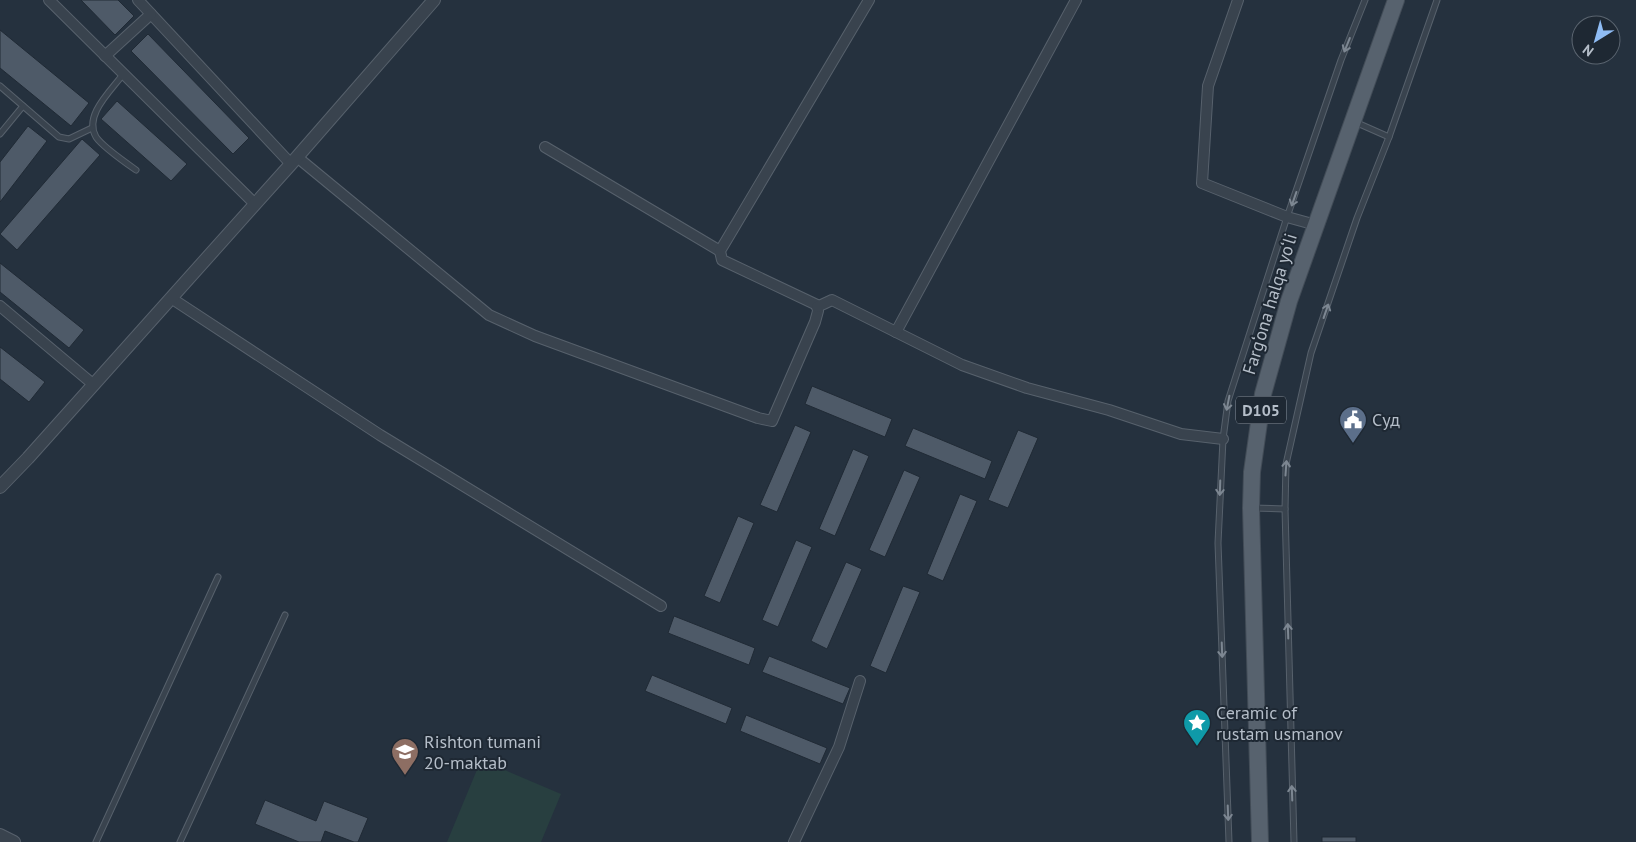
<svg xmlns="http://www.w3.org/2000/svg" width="1636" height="842" font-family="'PT Sans',sans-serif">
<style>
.green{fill:#283f40}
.building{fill:#4e5a68;stroke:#202a35}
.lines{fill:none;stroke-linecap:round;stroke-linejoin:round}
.service-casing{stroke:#57616c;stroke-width:7}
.minor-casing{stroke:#57616c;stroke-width:12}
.tertiary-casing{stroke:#57616c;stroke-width:14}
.primary-casing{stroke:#424c57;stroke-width:18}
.service{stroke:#39434e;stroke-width:5}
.minor{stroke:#39434e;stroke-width:10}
.tertiary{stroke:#39434e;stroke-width:12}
.primary{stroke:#57626e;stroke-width:16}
.oneway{stroke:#7d8792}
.labels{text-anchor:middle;stroke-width:4;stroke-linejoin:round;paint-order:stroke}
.shield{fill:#1e2833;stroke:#88919c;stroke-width:1}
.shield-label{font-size:16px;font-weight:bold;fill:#b5bec9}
.street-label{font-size:18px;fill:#b5bec9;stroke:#1e2833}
.poi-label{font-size:18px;fill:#b5bec9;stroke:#1e2833;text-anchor:start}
</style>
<rect width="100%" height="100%" fill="#25313e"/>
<path class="green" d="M 481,760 L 561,794 L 541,842 L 447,842 Z"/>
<g class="building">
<path d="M 81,0 L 118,0 L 134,16 L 115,35 Z"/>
<path d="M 0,30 L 89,103 L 71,126 L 0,68 Z"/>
<path d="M 148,34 L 249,138 L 233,154 L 131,51 Z"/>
<path d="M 117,101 L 187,164 L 171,181 L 101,119 Z"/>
<path d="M 28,126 L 47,141 L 0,202 L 0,162 Z"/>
<path d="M 82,139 L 100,155 L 17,250 L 0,234 Z"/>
<path d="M 0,263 L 84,330 L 69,348 L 0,292 Z"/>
<path d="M 0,347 L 45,382 L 29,402 L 0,379 Z"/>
<path d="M 812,386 L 892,419 L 885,437 L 805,404 Z"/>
<path d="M 795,425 L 811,432 L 777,512 L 760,505 Z"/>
<path d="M 913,428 L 992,461 L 985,479 L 905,446 Z"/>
<path d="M 1018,430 L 1038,438 L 1008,508 L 988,500 Z"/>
<path d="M 853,449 L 869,456 L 835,536 L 819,529 Z"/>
<path d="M 904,470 L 920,477 L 885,557 L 869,550 Z"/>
<path d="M 960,494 L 977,501 L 943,581 L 927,574 Z"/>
<path d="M 738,516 L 754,523 L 720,603 L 704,596 Z"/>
<path d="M 796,540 L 812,547 L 778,627 L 762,620 Z"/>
<path d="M 846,562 L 862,569 L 827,649 L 811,641 Z"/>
<path d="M 903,586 L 920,592 L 886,673 L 870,666 Z"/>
<path d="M 674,616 L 755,648 L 749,665 L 668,633 Z"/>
<path d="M 769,656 L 850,688 L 843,704 L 762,672 Z"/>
<path d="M 652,675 L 732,708 L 726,724 L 645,691 Z"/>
<path d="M 746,715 L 827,748 L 820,764 L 740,731 Z"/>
<path d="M 265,800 L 316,821 L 324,801 L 368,818 L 358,842 L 354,842 L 325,831 L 321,842 L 299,842 L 255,824 Z"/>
<rect x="1322" y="837" width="34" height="5"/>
</g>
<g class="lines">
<defs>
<g id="service">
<path d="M 124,73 C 112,90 83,115 96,137 C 102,146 126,163 136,170"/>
<path d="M 0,86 L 59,137 L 69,139 L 92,128"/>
<path d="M 1355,122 L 1389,137"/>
<path d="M 0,134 L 23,106"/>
<path d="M 1253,508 L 1285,509"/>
<path d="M 1225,737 L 1254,733"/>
<path d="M 96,842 L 218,577"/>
<path d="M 180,842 L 285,615"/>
<path d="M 1229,842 L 1218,543 L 1223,439 L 1228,401 L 1287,217 L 1341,60 L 1365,0"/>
<path d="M 1294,842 L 1285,509 L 1286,464 L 1311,353 L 1357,218 L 1389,137 L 1437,0"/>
</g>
<g id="minor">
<path d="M 49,0 L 255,204"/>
<path d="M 138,0 L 291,164"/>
<path d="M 1238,0 L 1208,86 L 1202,183 L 1287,217 L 1316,225"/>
<path d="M 105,56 L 151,14"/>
<path d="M 545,147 L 720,251"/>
<path d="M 297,157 L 489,315 L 535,336 L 758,418 L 772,421 L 815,322 L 818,311 L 817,305 L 722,260 L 720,251 L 869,0"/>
<path d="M 171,298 L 380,435 L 661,606"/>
<path d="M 0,306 L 94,385"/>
<path d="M 817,307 L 832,300 L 962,365 L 1027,388 L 1109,410 L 1181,434 L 1223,439"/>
<path d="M 896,332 L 1076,0"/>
<path d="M 794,842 L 839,747 L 860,681"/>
</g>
<g id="tertiary">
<path d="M 0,487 L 28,458 L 291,164 L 434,0"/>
<path d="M 0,835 L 14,842"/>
</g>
<path id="primary" d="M 1260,842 L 1251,508 L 1252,472 L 1263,394 L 1289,301 L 1396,0"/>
</defs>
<use href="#service" class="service-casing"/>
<use href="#minor" class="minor-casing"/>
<use href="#tertiary" class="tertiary-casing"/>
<use href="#primary" class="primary-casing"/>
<use href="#service" class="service"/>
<use href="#minor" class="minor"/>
<use href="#tertiary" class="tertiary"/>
<use href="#primary" class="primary"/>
</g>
<defs><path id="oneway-shaft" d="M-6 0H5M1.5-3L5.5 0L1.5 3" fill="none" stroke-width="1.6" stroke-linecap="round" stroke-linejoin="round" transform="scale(1.25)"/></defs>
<g class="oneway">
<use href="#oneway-shaft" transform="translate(1347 45) rotate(112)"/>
<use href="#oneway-shaft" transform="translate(1294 199) rotate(109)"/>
<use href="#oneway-shaft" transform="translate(1326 311) rotate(-71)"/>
<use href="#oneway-shaft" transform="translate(1228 403) rotate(101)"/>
<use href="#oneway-shaft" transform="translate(1286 468) rotate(-86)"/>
<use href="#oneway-shaft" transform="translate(1220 488) rotate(92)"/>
<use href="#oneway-shaft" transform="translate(1288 631) rotate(-92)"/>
<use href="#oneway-shaft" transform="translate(1222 650) rotate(88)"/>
<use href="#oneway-shaft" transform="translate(1292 793) rotate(-92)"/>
<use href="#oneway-shaft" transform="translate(1228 813) rotate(88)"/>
</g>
<defs>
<symbol id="civic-pin" viewBox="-11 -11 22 30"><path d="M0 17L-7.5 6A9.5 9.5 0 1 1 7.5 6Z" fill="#5c6f8a" stroke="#1e2833"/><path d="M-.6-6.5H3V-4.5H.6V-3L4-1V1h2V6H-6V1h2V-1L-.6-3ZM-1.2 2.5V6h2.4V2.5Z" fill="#fff"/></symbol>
<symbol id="sight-pin" viewBox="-11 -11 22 30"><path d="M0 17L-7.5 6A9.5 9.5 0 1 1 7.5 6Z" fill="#0f9aa8" stroke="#1e2833"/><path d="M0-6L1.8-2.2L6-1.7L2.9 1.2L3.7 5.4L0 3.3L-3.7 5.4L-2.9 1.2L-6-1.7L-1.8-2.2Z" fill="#fff"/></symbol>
<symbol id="school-pin" viewBox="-11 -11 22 30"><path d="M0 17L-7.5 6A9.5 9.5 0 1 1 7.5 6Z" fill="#8d6e63" stroke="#1e2833"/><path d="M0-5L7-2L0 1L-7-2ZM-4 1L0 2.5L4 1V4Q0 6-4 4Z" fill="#fff"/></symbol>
</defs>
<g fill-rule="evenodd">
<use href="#civic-pin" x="1337" y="404" width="32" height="43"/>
<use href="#sight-pin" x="1181" y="707" width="32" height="43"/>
<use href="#school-pin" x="389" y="736" width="32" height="43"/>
</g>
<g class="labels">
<rect class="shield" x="1236" y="396.5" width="50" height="27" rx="4"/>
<g class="shield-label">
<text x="1261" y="416">D105</text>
</g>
<g class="street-label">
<text transform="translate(1270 304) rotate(-73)" y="6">Farg‘ona halqa yo‘li</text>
</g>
<g class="poi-label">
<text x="1372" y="426">Суд</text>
<text x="1216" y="719">Ceramic of<tspan x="1216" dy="21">rustam usmanov</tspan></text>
<text x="424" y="748">Rishton tumani<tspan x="424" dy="21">20-maktab</tspan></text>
</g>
</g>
<g transform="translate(1596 40) rotate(217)"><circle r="24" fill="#1e2833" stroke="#5a646f"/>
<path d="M0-4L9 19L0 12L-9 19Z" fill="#8fbcf4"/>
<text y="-8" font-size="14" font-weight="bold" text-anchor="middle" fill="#b5bec9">N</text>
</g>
</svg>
